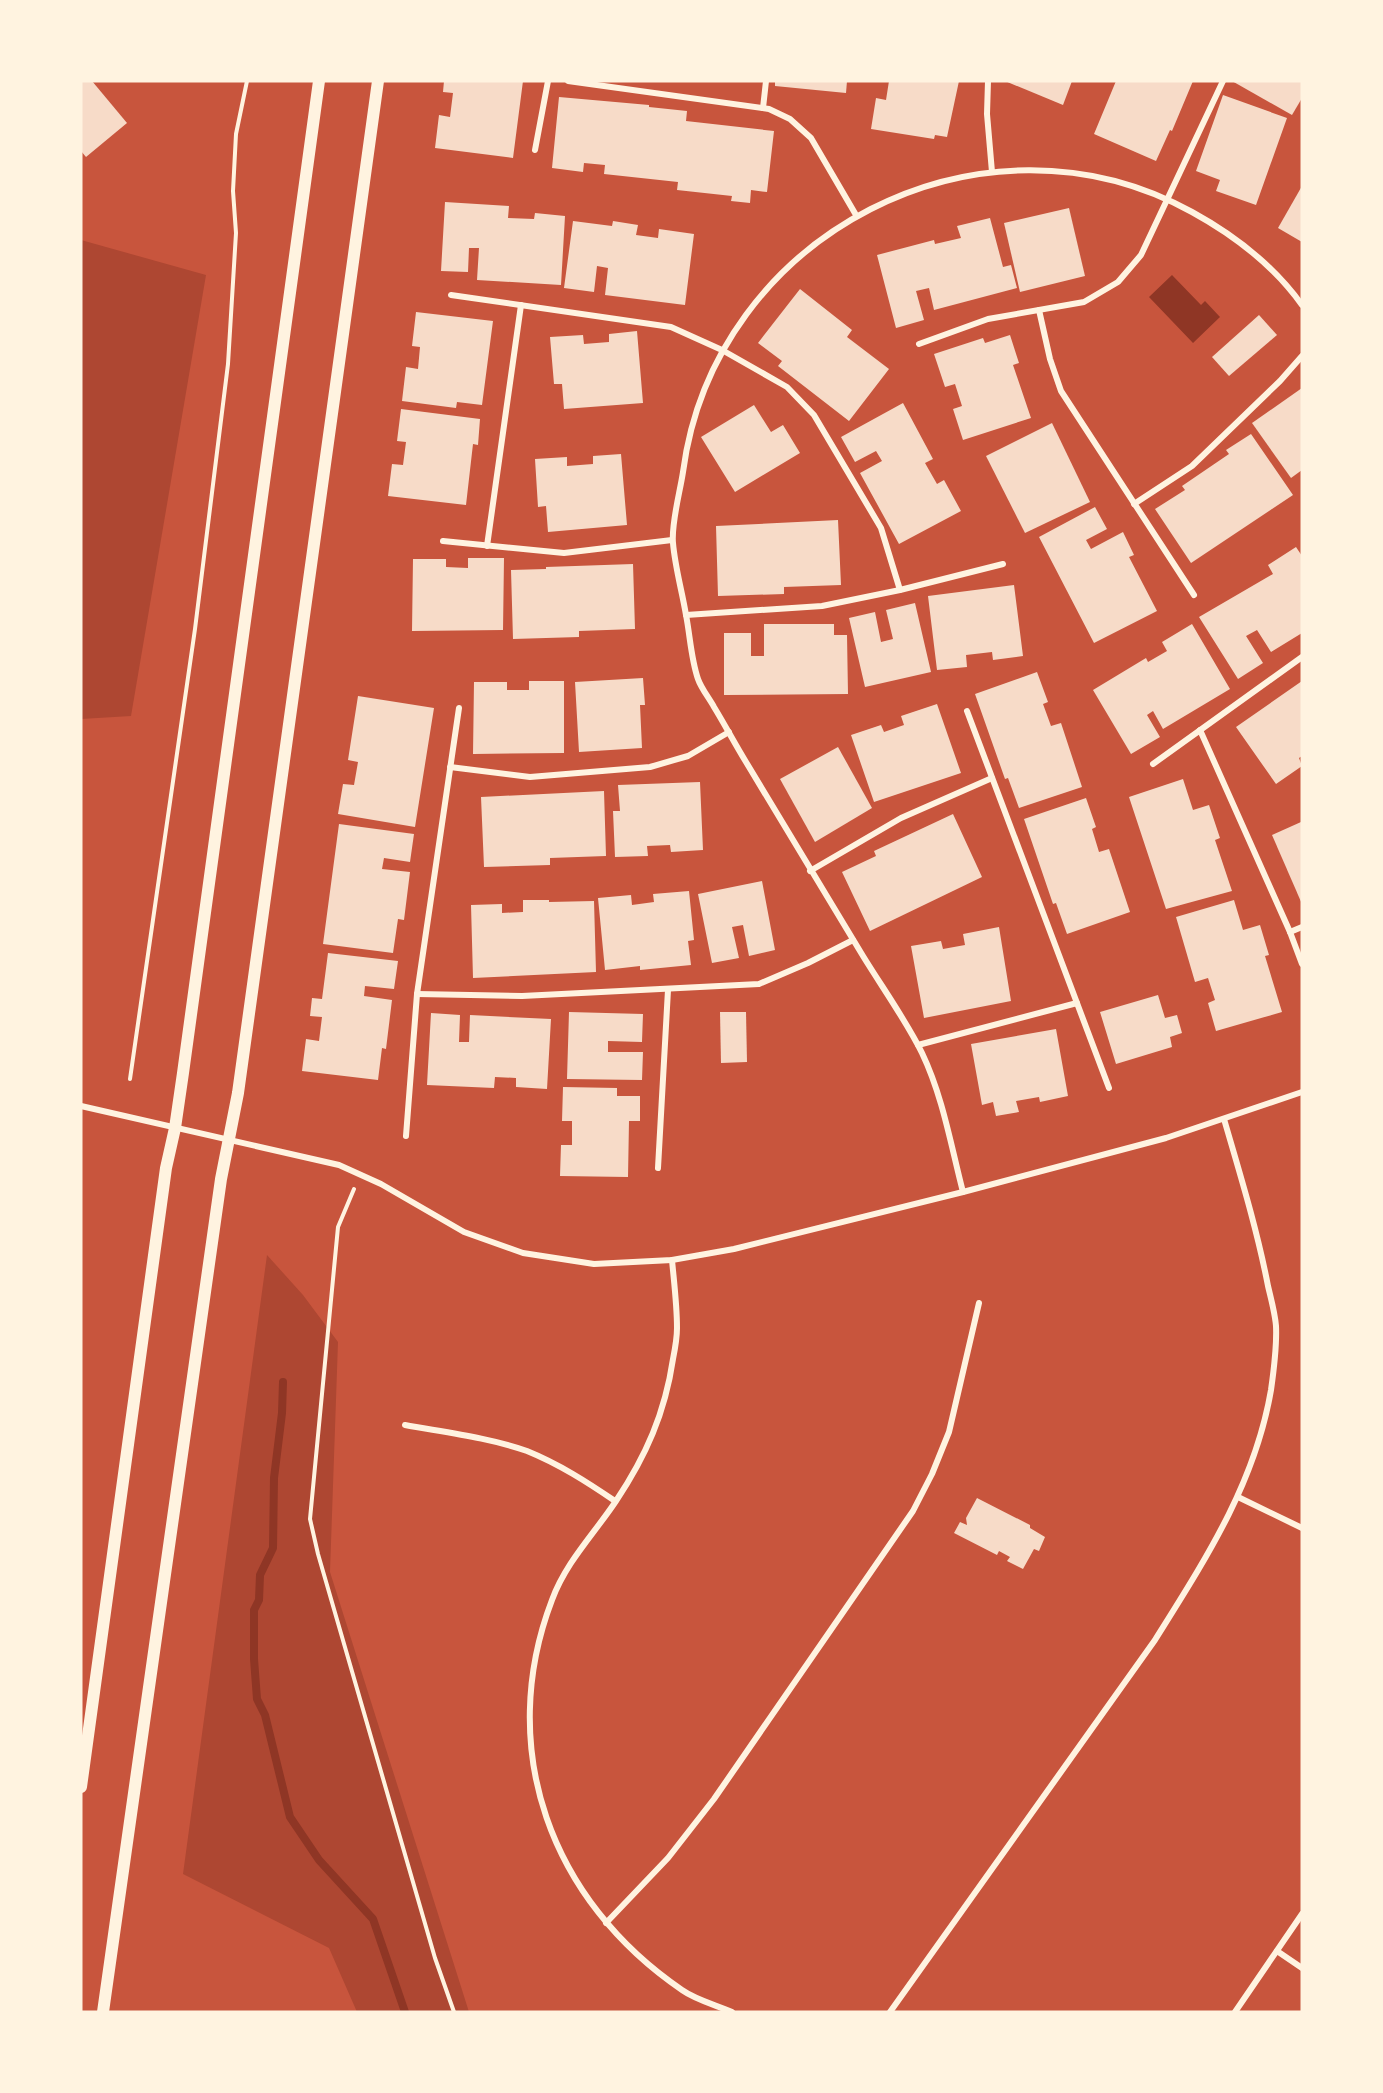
<svg xmlns="http://www.w3.org/2000/svg" width="1383" height="2093" font-family="Raleway,sans-serif">
<style>
.green{fill:#ae4732}
.water{fill:#8f3625}
.lines{fill:none;stroke-linecap:round;stroke-linejoin:round}
.stream{stroke:#8f3625;stroke-width:8}
.building{fill:#f7dbc8}
.path{stroke:#fff3e0;stroke-width:4}
.minor{stroke:#fff3e0;stroke-width:6}
.secondary{stroke:#fff3e0;stroke-width:12}
</style>
<rect width="100%" height="100%" fill="#c8553d"/>
<g class="green">
<path d="M 81,240 L 206,275 L 131,716 L 81,719 Z"/>
<path d="M 267,1255 L 303,1295 L 338,1342 L 330,1572 L 469,2012 L 357,2012 L 329,1948 L 183,1874 Z"/>
</g>
<path class="water" d="M 1172,275 L 1201,305 L 1205,301 L 1220,317 L 1193,343 L 1149,297 Z"/>
<g class="lines">
<path class="stream" d="M 283,1382 L 282,1413 L 274,1478 L 273,1548 L 260,1575 L 259,1600 L 254,1610 L 254,1659 L 257,1699 L 265,1715 L 290,1817 L 319,1860 L 373,1919 L 405,2012"/>
</g>
<g class="building">
<path d="M 81,81 L 92,81 L 127,123 L 86,157 L 81,151 Z"/>
<path d="M 444,81 L 523,81 L 513,158 L 435,148 L 439,115 L 450,117 L 453,93 L 443,92 Z"/>
<path d="M 775,81 L 847,81 L 846,93 L 775,86 Z"/>
<path d="M 889,81 L 959,81 L 947,137 L 935,135 L 934,139 L 871,129 L 876,98 L 886,100 Z"/>
<path d="M 1005,81 L 1072,81 L 1063,105 Z"/>
<path d="M 1116,81 L 1193,81 L 1172,131 L 1170,130 L 1156,161 L 1094,134 Z"/>
<path d="M 1232,81 L 1302,81 L 1302,98 L 1292,115 Z"/>
<path d="M 1223,95 L 1287,118 L 1256,205 L 1216,191 L 1220,180 L 1196,171 Z"/>
<path d="M 559,97 L 649,105 L 649,107 L 687,111 L 686,121 L 774,131 L 767,192 L 751,190 L 750,203 L 731,201 L 732,196 L 677,190 L 678,182 L 604,174 L 605,165 L 584,163 L 583,172 L 552,168 Z"/>
<path d="M 1302,186 L 1302,242 L 1278,228 Z"/>
<path d="M 445,202 L 509,206 L 508,218 L 534,219 L 535,213 L 565,216 L 561,285 L 477,280 L 479,248 L 469,248 L 468,272 L 441,271 Z"/>
<path d="M 1069,208 L 1085,276 L 1020,292 L 1004,223 Z"/>
<path d="M 990,218 L 1003,267 L 1011,265 L 1017,288 L 934,310 L 929,288 L 916,291 L 924,320 L 896,328 L 877,255 L 934,240 L 935,244 L 961,238 L 957,226 Z"/>
<path d="M 573,221 L 612,226 L 613,221 L 638,225 L 636,235 L 658,238 L 659,229 L 694,234 L 685,305 L 605,295 L 608,268 L 597,266 L 594,292 L 564,288 Z"/>
<path d="M 800,289 L 852,330 L 847,337 L 889,369 L 849,421 L 778,366 L 782,361 L 758,343 Z"/>
<path d="M 416,312 L 493,321 L 482,405 L 457,402 L 456,408 L 402,401 L 406,367 L 418,369 L 420,347 L 412,346 Z"/>
<path d="M 1259,315 L 1277,335 L 1229,376 L 1212,357 Z"/>
<path d="M 637,331 L 643,403 L 564,409 L 562,384 L 554,384 L 550,337 L 583,335 L 584,344 L 609,342 L 609,334 Z"/>
<path d="M 1010,335 L 1019,363 L 1013,365 L 1031,418 L 963,440 L 953,409 L 962,406 L 955,384 L 945,387 L 934,354 L 983,338 L 985,343 Z"/>
<path d="M 1302,388 L 1302,470 L 1291,478 L 1252,423 Z"/>
<path d="M 903,403 L 933,459 L 925,463 L 937,484 L 944,480 L 961,511 L 899,544 L 860,473 L 882,461 L 876,451 L 855,462 L 841,437 Z"/>
<path d="M 754,405 L 771,432 L 783,425 L 800,453 L 735,492 L 701,437 Z"/>
<path d="M 401,409 L 480,419 L 478,445 L 473,444 L 466,505 L 388,496 L 392,464 L 403,465 L 406,442 L 397,441 Z"/>
<path d="M 1052,423 L 1090,502 L 1025,533 L 986,456 Z"/>
<path d="M 1251,434 L 1293,495 L 1191,563 L 1155,509 L 1185,490 L 1182,486 L 1229,454 L 1226,450 Z"/>
<path d="M 621,454 L 627,525 L 548,532 L 546,506 L 538,507 L 535,459 L 567,457 L 567,466 L 593,464 L 593,456 Z"/>
<path d="M 1095,507 L 1107,529 L 1086,540 L 1091,549 L 1123,532 L 1134,555 L 1129,557 L 1157,611 L 1094,643 L 1039,537 Z"/>
<path d="M 838,520 L 841,585 L 784,587 L 784,594 L 718,596 L 716,526 Z"/>
<path d="M 1296,547 L 1302,556 L 1302,633 L 1271,652 L 1257,630 L 1246,636 L 1263,663 L 1238,679 L 1199,617 L 1273,574 L 1268,565 Z"/>
<path d="M 468,558 L 504,558 L 503,630 L 412,631 L 413,559 L 446,559 L 446,567 L 468,568 Z"/>
<path d="M 633,564 L 635,629 L 579,631 L 579,637 L 513,639 L 511,570 L 546,569 L 546,567 Z"/>
<path d="M 1014,585 L 1023,656 L 993,660 L 992,652 L 966,655 L 967,667 L 937,670 L 928,596 Z"/>
<path d="M 915,603 L 931,672 L 865,687 L 849,618 L 875,612 L 881,642 L 893,639 L 886,610 Z"/>
<path d="M 764,624 L 834,624 L 834,635 L 847,635 L 848,694 L 724,695 L 724,633 L 751,633 L 751,656 L 764,656 Z"/>
<path d="M 1192,624 L 1230,689 L 1163,729 L 1153,711 L 1147,715 L 1160,737 L 1131,754 L 1093,690 L 1146,658 L 1148,662 L 1167,651 L 1162,642 Z"/>
<path d="M 1037,672 L 1048,702 L 1043,704 L 1051,726 L 1061,723 L 1082,787 L 1019,808 L 1008,778 L 1005,779 L 975,694 Z"/>
<path d="M 643,678 L 645,705 L 640,705 L 642,748 L 579,752 L 575,682 Z"/>
<path d="M 529,681 L 564,681 L 564,753 L 473,754 L 474,682 L 507,682 L 507,690 L 529,690 Z"/>
<path d="M 1302,681 L 1302,756 L 1299,758 L 1302,766 L 1276,784 L 1236,727 Z"/>
<path d="M 358,696 L 434,708 L 415,827 L 338,814 L 343,784 L 354,785 L 358,762 L 348,760 Z"/>
<path d="M 937,704 L 961,773 L 874,802 L 851,735 L 881,725 L 884,732 L 904,725 L 901,716 Z"/>
<path d="M 838,747 L 872,808 L 815,842 L 780,779 Z"/>
<path d="M 1183,779 L 1193,810 L 1209,805 L 1220,838 L 1215,840 L 1232,891 L 1166,909 L 1129,797 Z"/>
<path d="M 700,782 L 703,850 L 671,852 L 670,845 L 647,846 L 648,856 L 615,857 L 613,811 L 620,811 L 618,785 Z"/>
<path d="M 604,791 L 606,856 L 550,858 L 550,865 L 484,867 L 481,797 Z"/>
<path d="M 1086,798 L 1096,827 L 1092,829 L 1099,852 L 1109,849 L 1130,912 L 1067,934 L 1056,903 L 1053,904 L 1024,819 Z"/>
<path d="M 953,814 L 982,877 L 870,931 L 842,872 L 876,856 L 874,851 Z"/>
<path d="M 1301,822 L 1302,826 L 1302,904 L 1272,835 Z"/>
<path d="M 339,824 L 414,834 L 410,862 L 384,858 L 382,869 L 410,872 L 404,920 L 398,919 L 393,953 L 323,944 Z"/>
<path d="M 762,881 L 775,950 L 749,956 L 743,925 L 732,927 L 739,958 L 712,963 L 698,894 Z"/>
<path d="M 689,891 L 694,940 L 688,941 L 691,965 L 640,970 L 640,966 L 605,970 L 598,898 L 631,895 L 632,905 L 654,902 L 653,894 Z"/>
<path d="M 523,900 L 549,900 L 549,902 L 594,901 L 596,972 L 473,978 L 471,905 L 502,904 L 502,913 L 523,912 Z"/>
<path d="M 1234,900 L 1243,930 L 1260,925 L 1269,955 L 1265,956 L 1282,1012 L 1216,1031 L 1208,1003 L 1215,1000 L 1208,978 L 1195,982 L 1176,917 Z"/>
<path d="M 999,927 L 1011,1001 L 924,1018 L 911,946 L 941,941 L 943,949 L 965,945 L 963,934 Z"/>
<path d="M 328,953 L 398,961 L 394,989 L 365,986 L 364,996 L 392,1000 L 386,1049 L 382,1048 L 378,1080 L 302,1071 L 306,1039 L 319,1041 L 322,1017 L 310,1016 L 312,998 L 322,999 Z"/>
<path d="M 1158,995 L 1165,1018 L 1177,1015 L 1182,1033 L 1170,1037 L 1172,1047 L 1116,1064 L 1100,1012 Z"/>
<path d="M 569,1012 L 643,1014 L 642,1042 L 608,1041 L 608,1052 L 643,1052 L 642,1080 L 567,1079 Z"/>
<path d="M 720,1012 L 746,1012 L 747,1062 L 721,1063 Z"/>
<path d="M 431,1013 L 460,1015 L 459,1042 L 469,1042 L 470,1015 L 551,1019 L 547,1089 L 516,1087 L 516,1078 L 495,1077 L 494,1088 L 427,1085 Z"/>
<path d="M 1056,1029 L 1068,1096 L 1040,1102 L 1039,1097 L 1016,1101 L 1019,1112 L 996,1116 L 993,1102 L 982,1105 L 971,1044 Z"/>
<path d="M 563,1087 L 617,1088 L 617,1096 L 640,1096 L 640,1121 L 629,1121 L 628,1177 L 560,1176 L 561,1145 L 572,1145 L 572,1121 L 562,1121 Z"/>
<path d="M 977,1498 L 1030,1525 L 1030,1528 L 1045,1537 L 1039,1551 L 1034,1549 L 1023,1569 L 1007,1561 L 1010,1557 L 999,1551 L 997,1555 L 954,1533 L 960,1522 L 967,1525 L 966,1518 Z"/>
</g>
<g class="lines">
<g class="path">
<path d="M 130,1079 L 195,629 L 228,364 L 236,233 L 233,191 L 236,134 L 247,81"/>
<path d="M 354,1189 L 338,1227 L 310,1519 L 318,1554 L 435,1958 L 454,2012"/>
</g>
<g class="minor">
<path d="M 568,81 L 769,109 L 790,119 L 811,138 L 856,215"/>
<path d="M 988,81 L 987,114 L 992,172"/>
<path d="M 763,108 L 766,81"/>
<path d="M 535,150 L 548,81"/>
<path d="M 451,295 L 671,327 L 722,350 L 787,387 L 814,415 L 881,528 L 900,590"/>
<path d="M 1039,310 L 1050,359 L 1061,391 L 1194,595"/>
<path d="M 919,344 L 988,319 L 1084,302 L 1118,282 L 1141,255 L 1223,81"/>
<path d="M 1134,504 L 1192,466 L 1280,381 L 1302,356"/>
<path d="M 443,541 L 564,553 L 672,540"/>
<path d="M 487,546 L 521,305"/>
<path d="M 686,615 L 822,606 L 900,590 L 1003,564"/>
<path d="M 967,711 L 1109,1088"/>
<path d="M 1200,730 L 1290,932 L 1302,964"/>
<path d="M 1153,764 L 1302,657"/>
<path d="M 450,767 L 530,777 L 650,767 L 688,756 L 729,732"/>
<path d="M 810,871 L 901,818 L 992,778"/>
<path d="M 1290,932 L 1302,927"/>
<path d="M 417,994 L 522,996 L 759,984 L 808,963 L 853,940"/>
<path d="M 918,1045 L 1077,1003"/>
<path d="M 81,1106 L 339,1165 L 381,1184 L 464,1232 L 523,1253 L 594,1264 L 672,1260 L 734,1249 L 963,1192 L 1166,1138 L 1302,1092"/>
<path d="M 406,1136 L 417,994 L 459,708"/>
<path d="M 658,1168 L 668,990"/>
<path d="M 963,1192 C 951,1146 943,1097 922,1053 C 907,1022 882,987 863,956 C 824,892 785,827 746,762 C 735,744 725,725 714,707 C 709,698 701,688 698,679 C 691,659 690,635 686,615 C 682,591 675,567 673,543 C 671,524 680,492 683,472 C 714,234 982,96 1192,212 C 1234,235 1274,266 1302,305"/>
<path d="M 672,1260 C 674,1282 677,1305 677,1328 C 677,1338 675,1349 673,1359 C 665,1413 646,1456 616,1501 C 594,1534 566,1562 552,1600 C 495,1749 551,1901 682,1990 C 696,2000 716,2005 732,2012"/>
<path d="M 405,1425 C 443,1432 491,1438 527,1451 C 559,1464 587,1482 615,1501"/>
<path d="M 1238,1497 L 1302,1528"/>
<path d="M 606,1923 L 668,1858 L 714,1799 L 913,1511 L 932,1474 L 949,1432 L 979,1303"/>
<path d="M 1277,1951 L 1302,1968"/>
<path d="M 890,2012 L 1155,1640 C 1205,1560 1255,1484 1271,1390 C 1274,1369 1277,1347 1276,1326 C 1275,1313 1271,1299 1268,1286 C 1257,1229 1240,1174 1224,1119"/>
<path d="M 1235,2012 L 1302,1914"/>
</g>
<g class="secondary">
<path d="M 81,1787 L 166,1168 L 175,1128 L 183,1073 L 319,81"/>
<path d="M 103,2012 L 221,1179 L 238,1093 L 378,81"/>
</g>
</g>
<rect width="1383" height="2093" fill="none" stroke="#fff3e0" stroke-width="165"/>
</svg>
